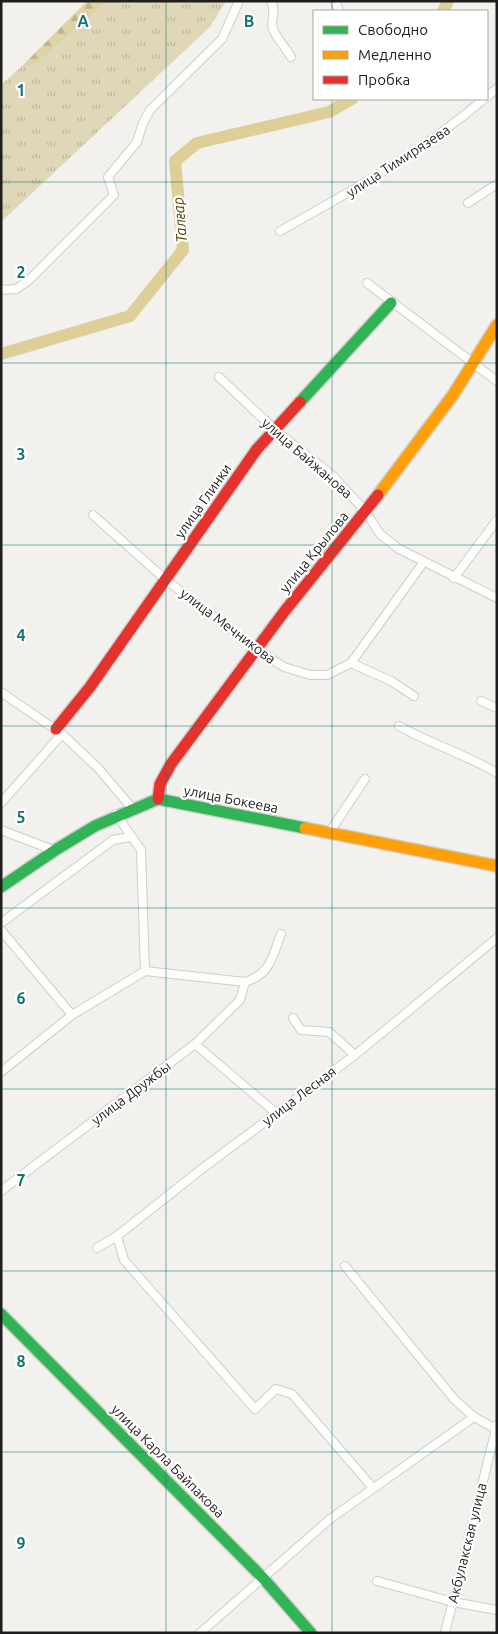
<svg xmlns="http://www.w3.org/2000/svg" width="498" height="1634" font-family="Ubuntu,sans-serif">
<style>
.grass{fill:url(#grass-tufts)}
.forest{fill:url(#forest-firs)}
.lines{fill:none;stroke-linecap:round;stroke-linejoin:round}
.river{stroke:#dece98;stroke-width:12}
.street-casing{stroke:#cecdca;stroke-width:10}
.fast-casing{stroke:#cecdca;stroke-width:14}
.slow-casing{stroke:#cecdca;stroke-width:14}
.jam-casing{stroke:#cecdca;stroke-width:14}
.street{stroke:#fdfdfc;stroke-width:8}
.fast{stroke:#30b455;stroke-width:11}
.slow{stroke:#ff9f0a;stroke-width:11}
.jam{stroke:#e5322d;stroke-width:11}
.grid{fill:none;stroke:#0f766e;stroke-width:1;stroke-opacity:0.55}
.labels{text-anchor:middle;stroke-width:4.5;stroke-linejoin:round;paint-order:stroke}
.street-label{font-size:14px;fill:#1f1e1c;stroke:#fff}
.water-label{font-size:15px;font-style:italic;fill:#544406;stroke:#fff}
.grid-label{font-size:16px;text-anchor:middle;font-weight:bold;fill:#0f766e;stroke:#fff;stroke-width:4.5;stroke-linejoin:round;paint-order:stroke}
</style>
<defs>
<pattern id="grass-tufts" width="24" height="20" patternUnits="userSpaceOnUse" patternTransform="scale(1.25)"><rect width="24" height="20" fill="#e0d7b9"/><path d="M3 7l-1-3M5 7V3M7 7l1-3M15 17l-1-3M17 17v-4M19 17l1-3" fill="none" stroke="#c0b89e"/></pattern>
<pattern id="forest-firs" width="22" height="20" patternUnits="userSpaceOnUse" patternTransform="scale(1.25)"><rect width="22" height="20" fill="#e0d2a7"/><path d="M5 1l3.5 6h-7zM16 11l3.5 6h-7z" fill="#c0b48f"/></pattern>
</defs>
<rect width="100%" height="100%" fill="#f3f1ed"/>
<path class="grass" d="M 108,1 L 226,1 L 210,27 L 1,222 L 1,85 L 22,66 L 36,64 Z"/>
<path class="forest" d="M 87,1 L 108,1 L 36,64 L 22,66 Z"/>
<g class="lines">
<g class="river">
<path d="M 443,11 L 448,1"/>
<path d="M 1,354 L 130,316 L 183,250 L 175,161 L 197,143 L 329,112 L 352,99"/>
</g>
<defs>
<g id="street">
<path d="M 271,1 C 277,10 270,20 273,29 C 277,39 286,48 291,57"/>
<path d="M 335,1 L 339,11"/>
<path d="M 487,97 L 497,88"/>
<path d="M 468,203 L 497,184"/>
<path d="M 280,231 C 352,191 422,152 484,99"/>
<path d="M 367,283 L 497,381"/>
<path d="M 1,290 L 16,289 L 28,281 L 114,195 L 108,177 L 137,142 L 143,123 L 150,110 L 222,39 L 239,1"/>
<path d="M 219,377 L 275,430 L 334,477 L 366,512 L 380,534 L 399,549 L 497,598"/>
<path d="M 93,515 L 166,580 L 258,650 L 284,667 L 310,675 L 327,675 L 351,663 L 423,563"/>
<path d="M 454,578 L 497,520"/>
<path d="M 351,663 L 391,681 L 414,696"/>
<path d="M 1,692 L 62,734 L 99,769 L 131,807"/>
<path d="M 481,701 L 497,708"/>
<path d="M 399,726 C 431,744 465,754 497,773"/>
<path d="M 1,803 L 62,734"/>
<path d="M 116,814 L 141,850 L 145,971"/>
<path d="M 1,830 L 53,850"/>
<path d="M 329,833 L 365,779"/>
<path d="M 1,923 L 113,840 L 130,837"/>
<path d="M 1,930 L 72,1015"/>
<path d="M 293,1018 L 301,1030 L 329,1032 L 355,1055"/>
<path d="M 195,1044 L 276,1113"/>
<path d="M 1,1072 L 72,1015 L 145,971 L 245,982 C 271,974 272,957 281,934"/>
<path d="M 1,1191 L 195,1044 L 240,1000 L 245,982"/>
<path d="M 117,1236 L 124,1260 L 255,1409 L 276,1389 L 292,1394 L 373,1488"/>
<path d="M 97,1248 L 117,1236 L 203,1168 L 355,1055 L 497,938"/>
<path d="M 345,1266 L 454,1399 L 474,1417 L 496,1429"/>
<path d="M 377,1581 L 453,1602 L 497,1610"/>
<path d="M 200,1633 L 330,1519 L 474,1417"/>
<path d="M 445,1633 L 497,1425"/>
</g>
<g id="fast">
<path d="M 300,402 L 391,303"/>
<path d="M 1,887 L 57,849 L 95,826 L 158,799 L 305,828"/>
<path d="M 1,1314 L 263,1578 L 311,1633"/>
</g>
<g id="slow">
<path d="M 378,495 L 453,395 L 497,325"/>
<path d="M 305,828 L 497,866"/>
</g>
<g id="jam">
<path d="M 56,729 L 90,687 L 257,449 L 300,402"/>
<path d="M 158,799 L 160,784 L 171,764 L 284,612 L 378,495"/>
</g>
</defs>
<use href="#street" class="street-casing"/>
<use href="#fast" class="fast-casing"/>
<use href="#slow" class="slow-casing"/>
<use href="#jam" class="jam-casing"/>
<use href="#street" class="street"/>
<use href="#fast" class="fast"/>
<use href="#slow" class="slow"/>
<use href="#jam" class="jam"/>
</g>
<path class="grid" d="M 166,1 L 166,1633M 332,1 L 332,11M 332,99 L 332,1633M 1,182 L 497,182M 1,363 L 497,363M 1,545 L 497,545M 1,726 L 497,726M 1,908 L 497,908M 1,1089 L 497,1089M 1,1271 L 497,1271M 1,1452 L 497,1452"/>
<g class="labels">
<g class="street-label">
<text transform="translate(398 161) rotate(-33)" y="5">улица Тимирязева</text>
<text transform="translate(307 458) rotate(41)" y="5">улица Байжанова</text>
<text transform="translate(203 501) rotate(-55)" y="5">улица Глинки</text>
<text transform="translate(314 552) rotate(-51)" y="5">улица Крылова</text>
<text transform="translate(228 626) rotate(37)" y="5">улица Мечникова</text>
<text transform="translate(231 799) rotate(11)" y="5">улица Бокеева</text>
<text transform="translate(131 1093) rotate(-37)" y="5">улица Дружбы</text>
<text transform="translate(299 1096) rotate(-37)" y="5">улица Лесная</text>
<text transform="translate(168 1461) rotate(45)" y="5">улица Карла Байпакова</text>
<text transform="translate(467 1543) rotate(-76)" y="5">Акбулакская улица</text>
</g>
<g class="water-label">
<text transform="translate(180 220) rotate(-95)" y="5">Талғар</text>
</g>
</g>
<g class="grid-label">
<text x="83" y="27">A</text>
<text x="249" y="27">B</text>
<text x="21" y="96">1</text>
<text x="21" y="278">2</text>
<text x="21" y="460">3</text>
<text x="21" y="641">4</text>
<text x="21" y="823">5</text>
<text x="21" y="1004">6</text>
<text x="21" y="1186">7</text>
<text x="21" y="1367">8</text>
<text x="21" y="1549">9</text>
</g>
<rect width="498" height="1634" fill="none" stroke="#1f1e1c" stroke-width="5"/>
<rect x="313" y="10" width="175" height="90" fill="#ffffff" stroke="#a5a5a4"/>
<rect x="323" y="26" width="25" height="8" fill="#30b455" stroke="#a5a5a4"/>
<text x="358" y="35" font-size="15" fill="#1f1e1c">Свободно</text>
<rect x="323" y="51" width="25" height="8" fill="#ff9f0a" stroke="#a5a5a4"/>
<text x="358" y="60" font-size="15" fill="#1f1e1c">Медленно</text>
<rect x="323" y="76" width="25" height="8" fill="#e5322d" stroke="#a5a5a4"/>
<text x="358" y="85" font-size="15" fill="#1f1e1c">Пробка</text>
</svg>
